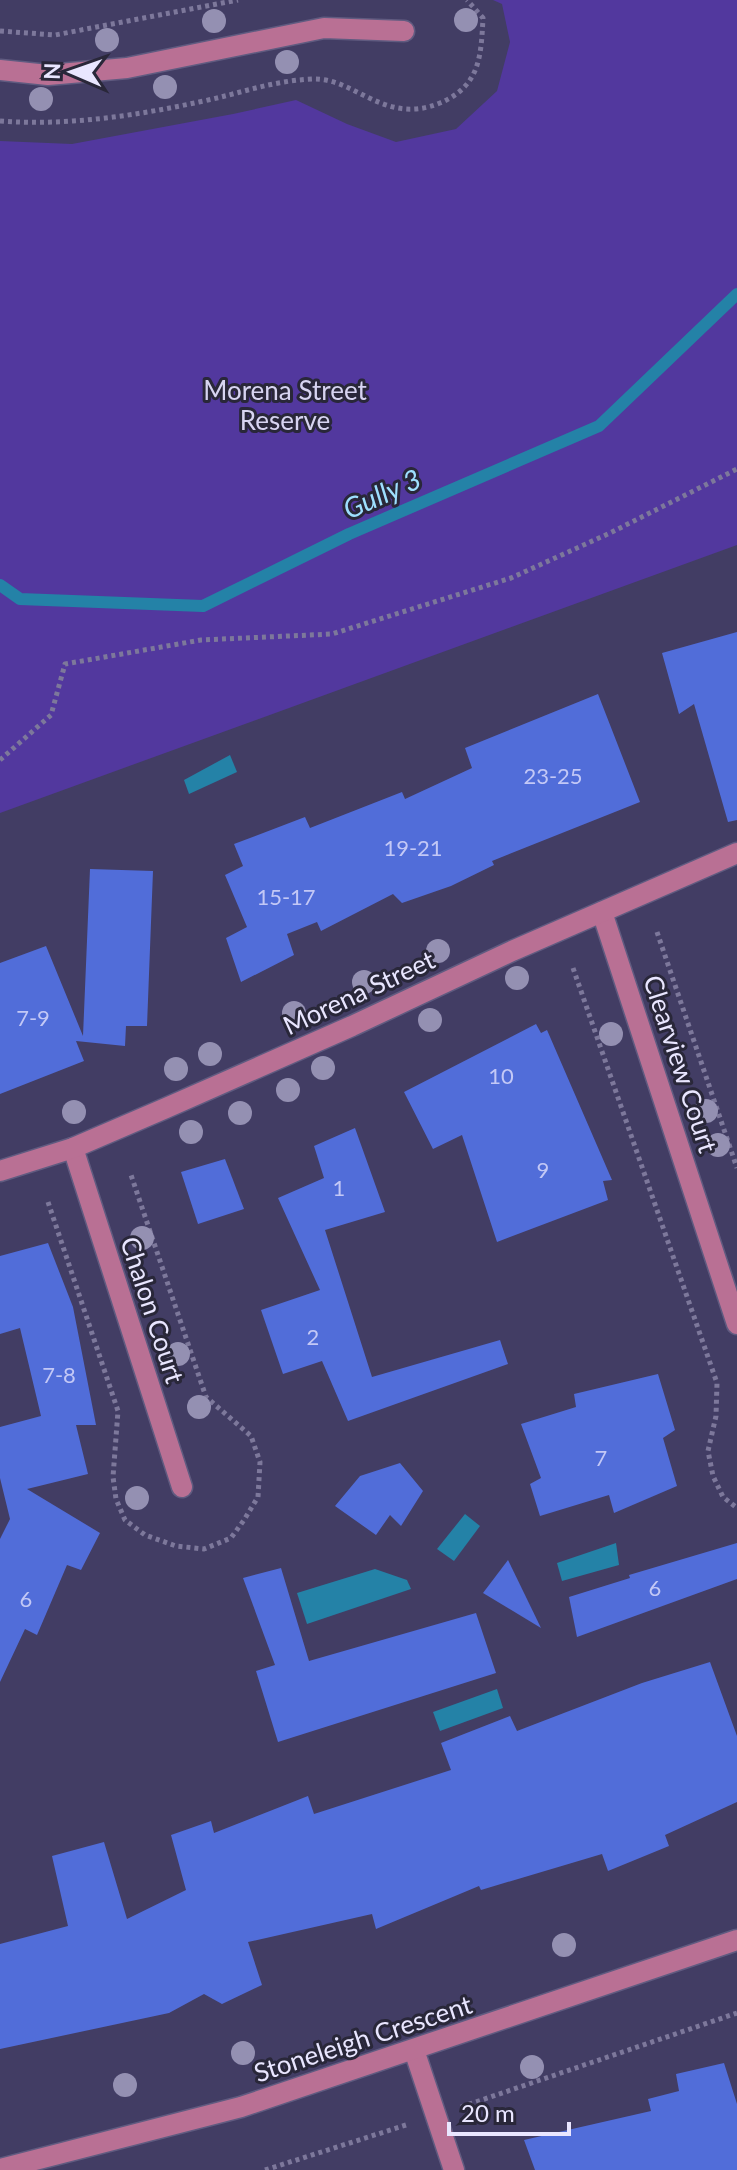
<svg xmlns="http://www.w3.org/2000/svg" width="737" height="2170" font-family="Lato,sans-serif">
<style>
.green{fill:#52389e}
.water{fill:#2482a7}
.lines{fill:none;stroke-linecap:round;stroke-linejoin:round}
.stream{stroke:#2482a7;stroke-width:12}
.building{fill:#516dd9}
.minor-casing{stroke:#605b80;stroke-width:23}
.path{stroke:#7d789b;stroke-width:5;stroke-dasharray:4 4;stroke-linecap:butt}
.minor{stroke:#b97094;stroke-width:20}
.tree{fill:#9490b2}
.labels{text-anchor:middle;stroke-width:6;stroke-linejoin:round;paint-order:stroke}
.number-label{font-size:22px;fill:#c3c8f6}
.park-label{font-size:26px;fill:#d7d4f1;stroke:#292739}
.street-label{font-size:26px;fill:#e9e6ff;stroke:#292739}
.water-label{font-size:28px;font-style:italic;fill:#9edfff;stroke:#292739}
</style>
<rect width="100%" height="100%" fill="#423d64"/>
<path class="green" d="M 493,0 L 737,0 L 737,545 L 0,813 L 0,141 L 72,144 L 233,114 L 296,100 L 347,124 L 396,142 L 456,129 L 497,91 L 510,42 L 502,4 Z"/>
<g class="water">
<path d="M 230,755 L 237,772 L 189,794 L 184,780 Z"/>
<path d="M 465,1514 L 480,1526 L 454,1561 L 437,1549 Z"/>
<path d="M 616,1543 L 619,1565 L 562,1581 L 557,1563 Z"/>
<path d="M 375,1569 L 407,1580 L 411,1589 L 307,1624 L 297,1593 Z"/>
<path d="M 497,1689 L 503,1708 L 440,1731 L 433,1712 Z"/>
</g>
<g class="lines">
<path class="stream" d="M 0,585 L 20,599 L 203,606 L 349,534 L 599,426 L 737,294"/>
</g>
<g class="building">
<path d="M 737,632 L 737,820 L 728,822 L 694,704 L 679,714 L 662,653 Z"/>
<path d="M 598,694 L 640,802 L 492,861 L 494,865 L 451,886 L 402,903 L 393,894 L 321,931 L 317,922 L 287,934 L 294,955 L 241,982 L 226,938 L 247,927 L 225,875 L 243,866 L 234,844 L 305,817 L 310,828 L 402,792 L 405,799 L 472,768 L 465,748 Z"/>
<path d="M 90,869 L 153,871 L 147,1026 L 126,1026 L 125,1046 L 76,1041 L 84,1061 L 0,1094 L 0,963 L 46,946 L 83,1036 Z"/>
<path d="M 536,1024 L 541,1033 L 547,1030 L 612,1180 L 603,1181 L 608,1200 L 497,1242 L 462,1135 L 433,1149 L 404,1092 Z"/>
<path d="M 355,1128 L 385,1212 L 325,1230 L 372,1377 L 500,1340 L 508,1364 L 348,1421 L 322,1361 L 283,1374 L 261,1310 L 320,1290 L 278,1198 L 324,1178 L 314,1146 Z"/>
<path d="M 225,1159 L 244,1209 L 198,1224 L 181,1172 Z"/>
<path d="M 48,1243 L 73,1307 L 96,1425 L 76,1425 L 88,1474 L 27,1489 L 100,1533 L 81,1570 L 67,1565 L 37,1635 L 25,1629 L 0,1682 L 0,1539 L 10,1519 L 0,1478 L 0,1427 L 41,1416 L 20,1328 L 0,1334 L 0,1256 Z"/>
<path d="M 658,1374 L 675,1430 L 663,1438 L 677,1486 L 614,1513 L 609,1495 L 540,1516 L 530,1484 L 541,1478 L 521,1424 L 576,1407 L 574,1394 Z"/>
<path d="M 400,1463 L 423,1491 L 401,1526 L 390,1515 L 376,1535 L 335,1506 L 360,1476 Z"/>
<path d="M 737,1543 L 737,1579 L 577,1637 L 569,1597 L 630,1578 L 629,1575 Z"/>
<path d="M 508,1560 L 541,1628 L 483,1593 Z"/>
<path d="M 281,1568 L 309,1661 L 476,1613 L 496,1673 L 278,1742 L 256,1671 L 275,1665 L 243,1578 Z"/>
<path d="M 710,1662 L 737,1736 L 737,1802 L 665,1835 L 669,1846 L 608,1871 L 602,1854 L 481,1890 L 479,1886 L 376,1929 L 372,1914 L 248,1942 L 262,1985 L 222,2004 L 204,1994 L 169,2013 L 0,2049 L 0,1944 L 68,1926 L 52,1856 L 104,1842 L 127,1919 L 186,1890 L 171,1835 L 211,1821 L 214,1833 L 308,1796 L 314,1814 L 451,1770 L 441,1743 L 510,1716 L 517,1731 L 642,1683 Z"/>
<path d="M 724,2063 L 737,2104 L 737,2170 L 535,2170 L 524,2140 L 651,2111 L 648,2099 L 679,2091 L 676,2074 Z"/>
</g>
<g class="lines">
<defs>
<g id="minor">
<path d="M 0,70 L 48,75 L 127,68 L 324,28 L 404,31"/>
<path d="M 602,912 L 737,1324"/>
<path d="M 73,1148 L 182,1487"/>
<path d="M 0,1171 L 73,1148 L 166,1108 L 352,1026 L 512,951 L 737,853"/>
<path d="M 414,2050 L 454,2170"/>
<path d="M 0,2169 L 241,2107 L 737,1940"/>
</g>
</defs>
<use href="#minor" class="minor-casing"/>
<g class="path">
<path d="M 0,31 L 55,35 L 238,0"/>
<path d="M 0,121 C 67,126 134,116 199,102 C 239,94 270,81 312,79 C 355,77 384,126 440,103 C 480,86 481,57 483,18 L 467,0"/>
<path d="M 0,760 L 51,715 L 65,664 L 201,640 L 332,634 L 511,578 L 610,533 L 737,469"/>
<path d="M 657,932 L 737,1168"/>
<path d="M 573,968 L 717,1383 L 716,1416 L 708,1451 L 713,1476 L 723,1497 L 737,1508"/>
<path d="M 48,1202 L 118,1411 L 113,1477 L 116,1499 L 125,1520 L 145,1535 L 176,1546 L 204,1549 L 231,1538 L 244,1520 L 258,1497 L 260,1462 L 251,1436 L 206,1397 L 130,1172"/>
<path d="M 461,2107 L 737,2013"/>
<path d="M 265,2170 L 406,2125"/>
</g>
<use href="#minor" class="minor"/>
</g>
<g class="tree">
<circle cx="466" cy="20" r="12"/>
<circle cx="214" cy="21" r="12"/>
<circle cx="107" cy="40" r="12"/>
<circle cx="287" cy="62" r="12"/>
<circle cx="165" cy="87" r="12"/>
<circle cx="41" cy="99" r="12"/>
<circle cx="438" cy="951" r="12"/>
<circle cx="517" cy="978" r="12"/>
<circle cx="364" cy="982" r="12"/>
<circle cx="294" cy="1013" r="12"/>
<circle cx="430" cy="1020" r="12"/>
<circle cx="611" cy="1034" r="12"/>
<circle cx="210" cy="1054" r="12"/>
<circle cx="323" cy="1068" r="12"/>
<circle cx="176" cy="1069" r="12"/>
<circle cx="288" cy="1090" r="12"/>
<circle cx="706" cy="1111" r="12"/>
<circle cx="74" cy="1112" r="12"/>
<circle cx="240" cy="1113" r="12"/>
<circle cx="191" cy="1132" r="12"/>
<circle cx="718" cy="1145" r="12"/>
<circle cx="142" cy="1238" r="12"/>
<circle cx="178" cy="1354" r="12"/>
<circle cx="199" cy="1407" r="12"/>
<circle cx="137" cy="1498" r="12"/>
<circle cx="564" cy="1945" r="12"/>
<circle cx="243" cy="2053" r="12"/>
<circle cx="532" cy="2067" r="12"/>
<circle cx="125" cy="2085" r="12"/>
</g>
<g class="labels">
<g class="number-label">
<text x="553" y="784">23-25</text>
<text x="413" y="856">19-21</text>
<text x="286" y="905">15-17</text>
<text x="33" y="1026">7-9</text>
<text x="501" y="1084">10</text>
<text x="543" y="1178">9</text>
<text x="339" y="1196">1</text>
<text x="313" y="1345">2</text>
<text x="59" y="1383">7-8</text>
<text x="601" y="1466">7</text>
<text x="655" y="1596">6</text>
<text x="26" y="1607">6</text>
</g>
<g class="park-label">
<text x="285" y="400">Morena Street<tspan x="285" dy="30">Reserve</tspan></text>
</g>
<g class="street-label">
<text transform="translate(359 993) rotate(-25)" y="9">Morena Street</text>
<text transform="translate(680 1064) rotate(72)" y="9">Clearview Court</text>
<text transform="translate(152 1310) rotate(72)" y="9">Chalon Court</text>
<text transform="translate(363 2039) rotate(-18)" y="9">Stoneleigh Crescent</text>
</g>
<g class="water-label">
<text transform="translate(382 494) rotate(-24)" y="10">Gully 3</text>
</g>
</g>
<g transform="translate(72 72) rotate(272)" stroke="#292739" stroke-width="6" paint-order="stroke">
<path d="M0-6L14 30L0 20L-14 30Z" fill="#e9e6ff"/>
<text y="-12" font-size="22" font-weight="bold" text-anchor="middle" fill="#e9e6ff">N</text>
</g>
<path d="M449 2122v12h120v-12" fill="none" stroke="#e9e6ff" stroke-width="4"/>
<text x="461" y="2122" font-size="24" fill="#e9e6ff" stroke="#292739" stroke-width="6" paint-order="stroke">20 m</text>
</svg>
